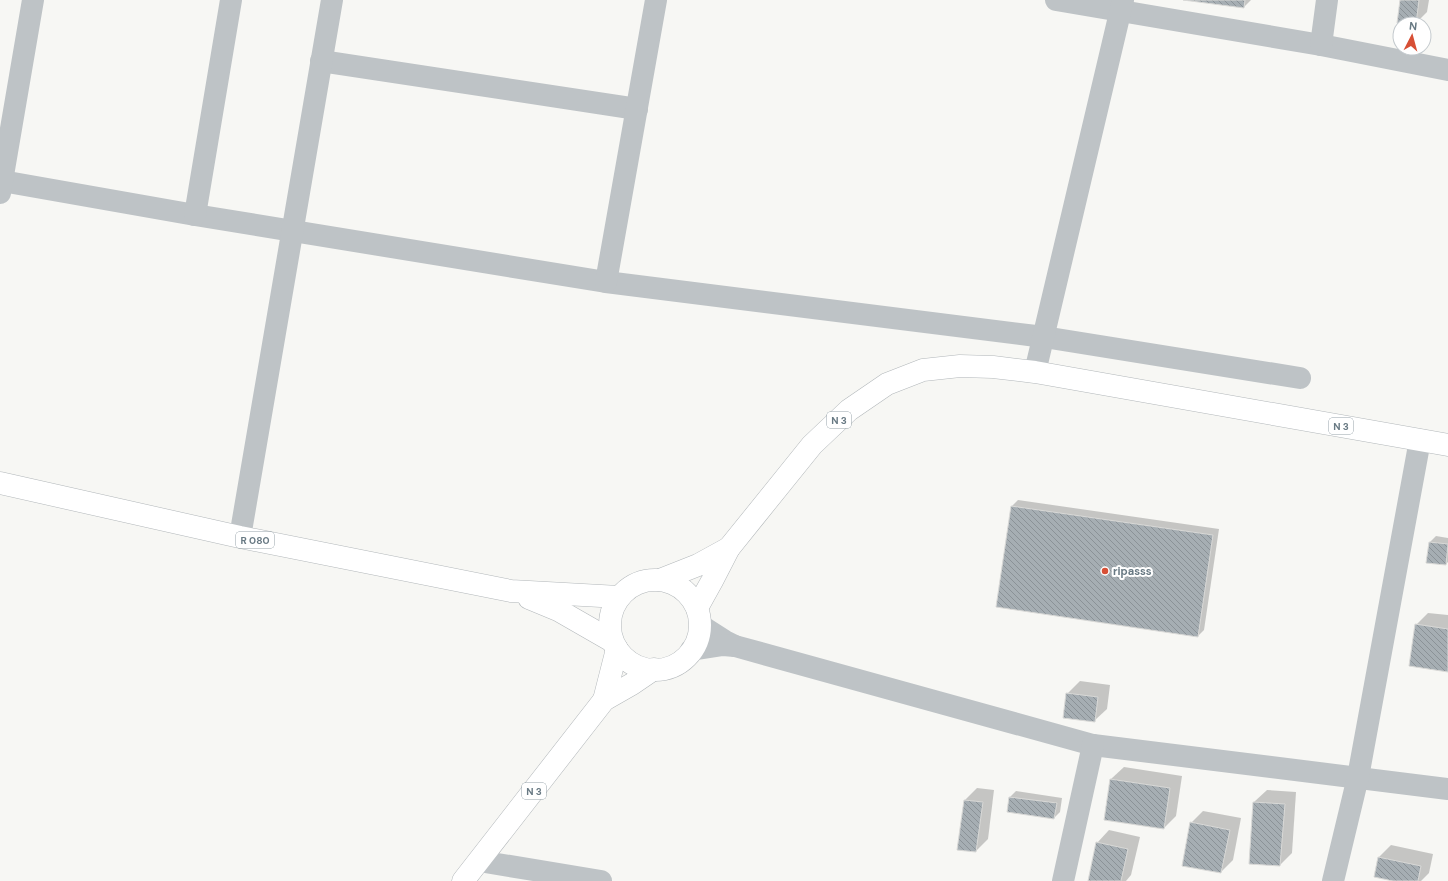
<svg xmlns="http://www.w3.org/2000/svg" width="1448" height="881" font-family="'DM Sans',sans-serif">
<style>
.shadow{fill:#0003}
.building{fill:url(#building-back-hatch);stroke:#d9d9d7}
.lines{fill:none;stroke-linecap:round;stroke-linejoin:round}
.major-casing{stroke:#b2b7ba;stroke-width:23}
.minor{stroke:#bec3c6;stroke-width:22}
.major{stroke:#fff;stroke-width:22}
.poi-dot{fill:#d74f35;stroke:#fff;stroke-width:1.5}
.labels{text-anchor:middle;stroke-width:4;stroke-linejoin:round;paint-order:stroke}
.shield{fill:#fff;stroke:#95a1a8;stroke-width:1}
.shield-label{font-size:10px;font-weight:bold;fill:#687983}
.poi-label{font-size:11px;font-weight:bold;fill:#687983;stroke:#fff;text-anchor:start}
</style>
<defs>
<pattern id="building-back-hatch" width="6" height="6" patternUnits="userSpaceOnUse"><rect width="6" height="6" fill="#a6aeb3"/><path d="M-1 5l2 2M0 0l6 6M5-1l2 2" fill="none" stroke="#8b9297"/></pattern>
</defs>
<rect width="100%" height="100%" fill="#f7f7f4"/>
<g class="shadow">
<path d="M 1190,0 L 1251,0 L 1244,7 Z"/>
<path d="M 1401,0 L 1429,0 L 1427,12 L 1415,24 Z"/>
<path d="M 1018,500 L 1219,529 L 1204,630 L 1198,636 L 997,607 L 1012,506 Z"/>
<path d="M 1436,536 L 1448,538 L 1448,562 L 1446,564 L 1427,562 L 1430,542 Z"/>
<path d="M 1428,613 L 1448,615 L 1448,671 L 1416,625 Z"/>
<path d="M 1080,681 L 1110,685 L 1107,709 L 1094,721 L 1067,694 Z"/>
<path d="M 1124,767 L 1182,776 L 1176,816 L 1164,828 L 1105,819 L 1111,779 Z"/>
<path d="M 977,788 L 994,790 L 988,839 L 976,851 L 965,800 Z"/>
<path d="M 1267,790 L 1296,792 L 1292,853 L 1280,865 L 1250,863 L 1254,802 Z"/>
<path d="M 1016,791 L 1062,798 L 1060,812 L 1054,818 L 1010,797 Z"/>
<path d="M 1203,811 L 1241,818 L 1233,860 L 1221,872 L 1191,823 Z"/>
<path d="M 1109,830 L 1140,837 L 1131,875 L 1126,881 L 1089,881 L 1097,843 Z"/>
<path d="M 1391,845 L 1433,854 L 1429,873 L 1421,881 L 1398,881 L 1379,857 Z"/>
</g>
<g class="building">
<path d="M 1183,0 L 1245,0 L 1244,8 Z"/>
<path d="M 1400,0 L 1419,0 L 1416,24 L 1397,23 Z"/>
<path d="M 1011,506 L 1213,535 L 1198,637 L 996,607 Z"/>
<path d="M 1429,542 L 1448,544 L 1446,565 L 1426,563 Z"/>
<path d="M 1415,624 L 1448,629 L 1448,672 L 1409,666 Z"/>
<path d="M 1066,693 L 1098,697 L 1095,722 L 1063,718 Z"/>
<path d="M 1110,779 L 1170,788 L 1164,829 L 1104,820 Z"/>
<path d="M 1009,797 L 1057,803 L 1054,819 L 1007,812 Z"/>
<path d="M 964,800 L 983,802 L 976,852 L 957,850 Z"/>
<path d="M 1253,802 L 1285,804 L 1280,866 L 1249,864 Z"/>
<path d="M 1190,822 L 1230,830 L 1221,873 L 1182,866 Z"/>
<path d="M 1096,842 L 1128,849 L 1121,881 L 1088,881 Z"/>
<path d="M 1378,857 L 1421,866 L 1418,881 L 1393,881 L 1374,877 Z"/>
</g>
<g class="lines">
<defs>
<g id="major">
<path d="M 0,483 L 240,537 L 511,591 L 619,597"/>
<path d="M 660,580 L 698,565 L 729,548"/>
<circle cx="655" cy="625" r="45"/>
<path d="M 529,598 L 558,610 L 612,641"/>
<path d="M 697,608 L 712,581 L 729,548 L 812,445 L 849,410 L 887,384 L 923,370 L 960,366 L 993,367 L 1035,372 L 1448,445"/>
<path d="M 604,700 L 617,649"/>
<path d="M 463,881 L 604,700 L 632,684 L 654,669"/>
</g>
</defs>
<use href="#major" class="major-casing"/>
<g class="minor">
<path d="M 1056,0 L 1321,45 L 1448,70"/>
<path d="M 1321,45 L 1327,0"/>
<path d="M 321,61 L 637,109"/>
<path d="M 2,181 L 195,215 L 606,282 L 1044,337 L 1300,378"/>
<path d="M 0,193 L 33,0"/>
<path d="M 195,215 L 231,0"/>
<path d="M 606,282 L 656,0"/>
<path d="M 1035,372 L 1123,0"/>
<path d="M 240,537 L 332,0"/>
<path d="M 700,625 L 725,641 L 735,646"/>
<path d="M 691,650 L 723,645 L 735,646 L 1093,745 L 1448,789"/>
<path d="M 479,861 L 601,881"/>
<path d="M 1063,881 L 1093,745"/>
<path d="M 1333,881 L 1358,777 L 1420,440"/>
</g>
<use href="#major" class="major"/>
</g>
<circle class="poi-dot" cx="1105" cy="571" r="4"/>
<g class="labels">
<g class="shield">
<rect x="827" y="412" width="24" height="16" rx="3"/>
<rect x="1329" y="418" width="24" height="16" rx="3"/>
<rect x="236" y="532" width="38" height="16" rx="3"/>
<rect x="522" y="783" width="24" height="16" rx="3"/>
</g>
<g class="shield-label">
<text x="839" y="424">N 3</text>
<text x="1341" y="430">N 3</text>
<text x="255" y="544">R 080</text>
<text x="534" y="795">N 3</text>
</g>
<g class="poi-label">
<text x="1113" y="575">ripasss</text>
</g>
</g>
<g transform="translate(1412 36) rotate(6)"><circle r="19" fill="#ffffff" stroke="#c3c9cd"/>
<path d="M0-3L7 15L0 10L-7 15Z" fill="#d74f35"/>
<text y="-6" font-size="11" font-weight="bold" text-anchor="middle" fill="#687983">N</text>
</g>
</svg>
